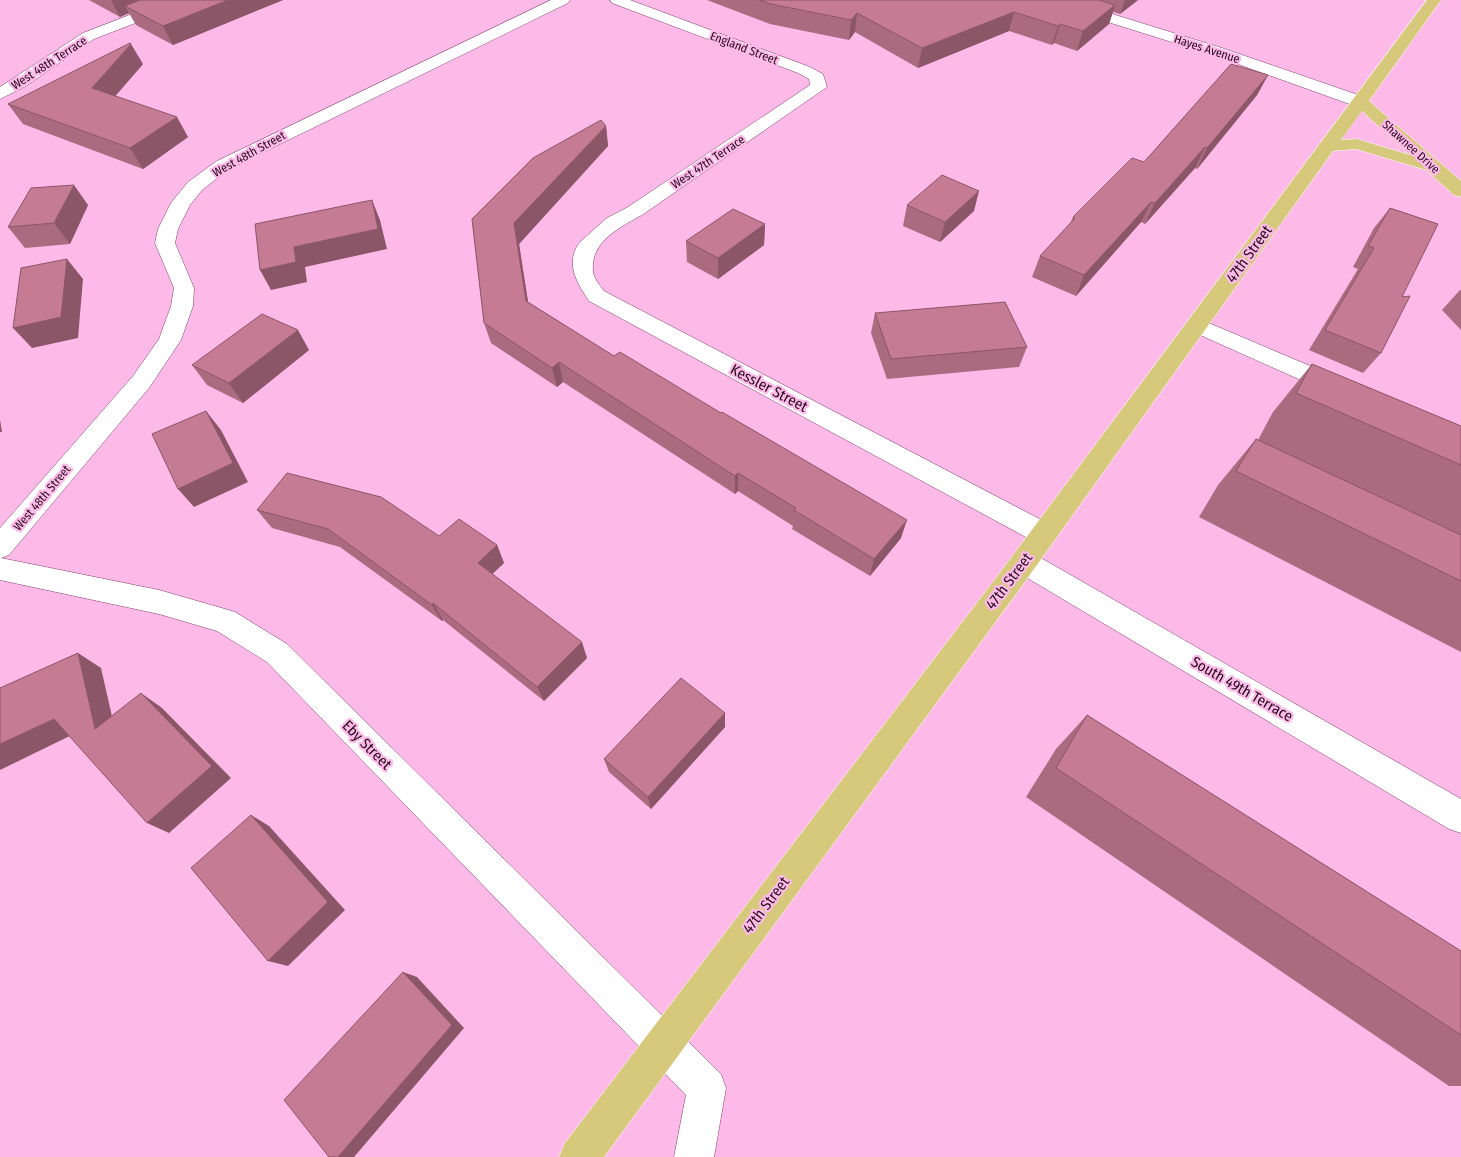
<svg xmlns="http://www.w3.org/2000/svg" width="1461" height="1157" viewBox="0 0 1461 1157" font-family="'Fira Sans Condensed',sans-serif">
<rect width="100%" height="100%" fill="#fdb9e7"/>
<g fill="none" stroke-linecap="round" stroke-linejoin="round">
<g stroke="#7f446d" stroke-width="1">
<g id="minor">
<polygon points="168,0 189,0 187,3 94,39 26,86 0,99 0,87 83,33"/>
<polygon points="551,0 570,0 568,3 229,169 202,190 190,205 178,229 175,243 194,288 193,306 181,340 149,388 9,555 1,558 159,590 225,609 235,612 287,644 721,1074 726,1088 714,1157 674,1157 686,1095 267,662 217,631 159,614 0,580 0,528 133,376 159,339 171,306 174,288 155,243 158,229 171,203 188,182 217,161"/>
<path d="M610 0H630L810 67 823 74 827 87 642 215C620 227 590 242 593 271 593 277 600 286 604 291L1053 526 1057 534 1053 542 1044 545 1035 542 589 301C577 283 565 264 579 243L607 218 628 207 810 85 809 79 798 73 612 3Z"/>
<polygon points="1045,0 1067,0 1222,48 1367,98 1369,102 1367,106 1355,106 1210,54 1047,3"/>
<polygon points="1197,318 1348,382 1352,388 1348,394 1340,396 1332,394 1189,330 1186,325 1189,320"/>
<polygon points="1024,551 1034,554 1461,799 1461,833 1449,829 1014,570 1010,562 1014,554"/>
</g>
</g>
<g stroke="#fff" stroke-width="1">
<path id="major" d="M1427 0H1441L1369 101 1461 181V197L1454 195 1426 170 1356 149 1333 151 1019 590 604 1157H559L565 1143 999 574ZM1362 111 1410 155 1357 139 1341 140Z"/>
</g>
<use href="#minor" fill="#fff" fill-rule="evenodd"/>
<use href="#major" fill="#d6c97c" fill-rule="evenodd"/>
</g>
<g fill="#aa6a7f">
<polygon points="89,0 283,0 173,45 136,25 129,13 120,17"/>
<polygon points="707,0 1138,0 1120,14 1113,12 1109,24 1077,51 1054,43 1052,45 1009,31 918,68 855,32 849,40 770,24"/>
<polygon points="143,64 115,96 188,137 143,169 23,124 8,104"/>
<polygon points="1268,75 1257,95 1197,169 1195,168 1145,224 1141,222 1076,296 1032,277 1040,256 1070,224 1073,217 1144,162"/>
<polygon points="606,126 608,146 519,244 528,302 901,538 870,576 792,529 793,526 738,491 735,494 563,382 557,387 491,343 484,323 472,219"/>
<polygon points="88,205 70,244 25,248 8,227"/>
<polygon points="907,205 974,211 940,242 903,226"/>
<polygon points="1390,208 1402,297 1381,353 1363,373 1309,350 1358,269 1353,267 1374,228"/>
<polygon points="765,224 764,245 718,279 687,262 686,241"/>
<polygon points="1460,290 1461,290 1461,330 1442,310"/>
<polygon points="875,313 1027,347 1019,367 887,379 871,333"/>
<polygon points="309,350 243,403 207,385 192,365"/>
<polygon points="1312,364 1461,426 1461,652 1199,517 1218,485 1256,439 1258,440 1273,412"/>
<polygon points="257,510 497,545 504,563 492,574 587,658 544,701 443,620 442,621 340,547 272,528"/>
<polygon points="725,713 725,727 651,809 609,772 604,759"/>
<polygon points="1087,715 1461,951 1461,1086 1449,1086 1026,797 1056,749"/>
</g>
<g fill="#8b5668">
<polygon points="111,0 163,0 125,6 129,13 120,17"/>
<polygon points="228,0 283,0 173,45 163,26"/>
<polygon points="1125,0 1138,0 1120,14"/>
<polygon points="1115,5 1109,24 1077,51 1083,31"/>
<polygon points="1014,12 1009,31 918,68 922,48"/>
<polygon points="857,13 855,32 849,40 851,20"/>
<polygon points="1060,24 1054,43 1052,45 1058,26"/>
<polygon points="131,44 143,64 105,108 92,88"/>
<polygon points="1268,75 1257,95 1197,169 1207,148"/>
<polygon points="177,117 188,137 143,169 130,148"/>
<polygon points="606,126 608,146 519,244 531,321 526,301 514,223"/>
<polygon points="1205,147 1195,168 1145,224 1155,203"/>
<polygon points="74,185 88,205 70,244 54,223"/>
<polygon points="979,191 974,211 940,242 945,222"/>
<polygon points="372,200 380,220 387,249 305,267 307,282 271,290 260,270 294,247"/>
<polygon points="1151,202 1141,222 1076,296 1084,275"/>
<polygon points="765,224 764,245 718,279 718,258"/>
<polygon points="67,259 83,279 78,338 32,348 13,328"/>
<polygon points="298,330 309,350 243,403 229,383"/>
<polygon points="559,362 563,382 557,387 552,368"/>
<polygon points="206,411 221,430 248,482 194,507 178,489"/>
<polygon points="0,420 2,432 0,432"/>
<polygon points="738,473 738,491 735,494 735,476"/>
<polygon points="907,520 901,538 870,576 874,559"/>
<polygon points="497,545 504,563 486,580 478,563"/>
<polygon points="433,603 443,620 442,621 432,605"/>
<polygon points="582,642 587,658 544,701 537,687"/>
<polygon points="78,653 101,668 118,743 95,729"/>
<polygon points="141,693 162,708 231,778 169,833 147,823"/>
<polygon points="725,713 725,727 651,809 648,797"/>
<polygon points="54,719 78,732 0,770 0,744"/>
<polygon points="251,815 269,826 345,910 288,966 268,961"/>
<polygon points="403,972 417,977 464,1028 354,1157 338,1157"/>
</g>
<g fill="#c67b94" stroke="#8b5668">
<polygon points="140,0 228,0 163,26 125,6"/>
<polygon points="759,0 1099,0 1115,5 1083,31 1060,24 1058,26 1014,12 922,48 857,13 851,20 771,4"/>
<polygon points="130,43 131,44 92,88 177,117 130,148 8,104"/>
<polygon points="1231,64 1268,75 1207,148 1205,147 1155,203 1151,202 1084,275 1040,256 1075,218 1073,217 1132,158 1144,162"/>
<polygon points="601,120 606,126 514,223 526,301 614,356 620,352 721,413 722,412 907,520 874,559 794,510 796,508 738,473 735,476 559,362 552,368 484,323 472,219 533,158"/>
<polygon points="942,175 979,191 945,222 907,205"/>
<polygon points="74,185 54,223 8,227 31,188"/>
<polygon points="372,200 378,229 294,247 296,262 260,270 255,224"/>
<polygon points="1390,208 1438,224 1402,297 1410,296 1381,353 1325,330 1374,248 1368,246"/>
<polygon points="733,209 765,224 718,258 686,241"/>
<polygon points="67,259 61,317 13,328 21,268"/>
<polygon points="1005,302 1027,347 891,359 875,313"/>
<polygon points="262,314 298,330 229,383 192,365"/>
<polygon points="1312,364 1461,426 1461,465 1296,393"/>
<polygon points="206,411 233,463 178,489 152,434"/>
<polygon points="1256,439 1461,535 1461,581 1236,471"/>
<polygon points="287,473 381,497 439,536 459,519 497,545 478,563 582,642 537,687 433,603 432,605 328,529 257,510"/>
<polygon points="78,653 95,729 141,693 212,766 147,823 54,719 0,744 0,688"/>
<polygon points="681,678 725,713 648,797 604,759"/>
<polygon points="1087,715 1461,951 1461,1035 1056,768"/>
<polygon points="251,815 328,902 268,961 191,868"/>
<polygon points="403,972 452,1025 338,1157 329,1157 284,1100"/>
</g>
<g text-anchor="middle" stroke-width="4.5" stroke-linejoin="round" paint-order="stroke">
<g font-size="12" fill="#240c1d" stroke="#fdb9e7">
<text transform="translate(744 48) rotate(21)" y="4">England Street</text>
<text transform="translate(1207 49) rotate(18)" y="4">Hayes Avenue</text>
<text transform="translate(49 63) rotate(-33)" y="4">West 48th Terrace</text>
<text transform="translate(1411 147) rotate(42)" y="4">Shawnee Drive</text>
<text transform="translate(249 154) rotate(-29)" y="4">West 48th Street</text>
<text transform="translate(708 162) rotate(-34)" y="4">West 47th Terrace</text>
<text transform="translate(42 498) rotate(-50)" y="4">West 48th Street</text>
</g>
<g font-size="15" fill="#240c1d" stroke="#fdb9e7">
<text transform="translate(1249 254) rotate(-54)" y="5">47th Street</text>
<text transform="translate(769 388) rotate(28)" y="5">Kessler Street</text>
<text transform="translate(1009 581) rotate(-53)" y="5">47th Street</text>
<text transform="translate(1242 689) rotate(30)" y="5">South 49th Terrace</text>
<text transform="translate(367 745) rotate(45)" y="5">Eby Street</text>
<text transform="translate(766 905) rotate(-53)" y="5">47th Street</text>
</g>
</g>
</svg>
